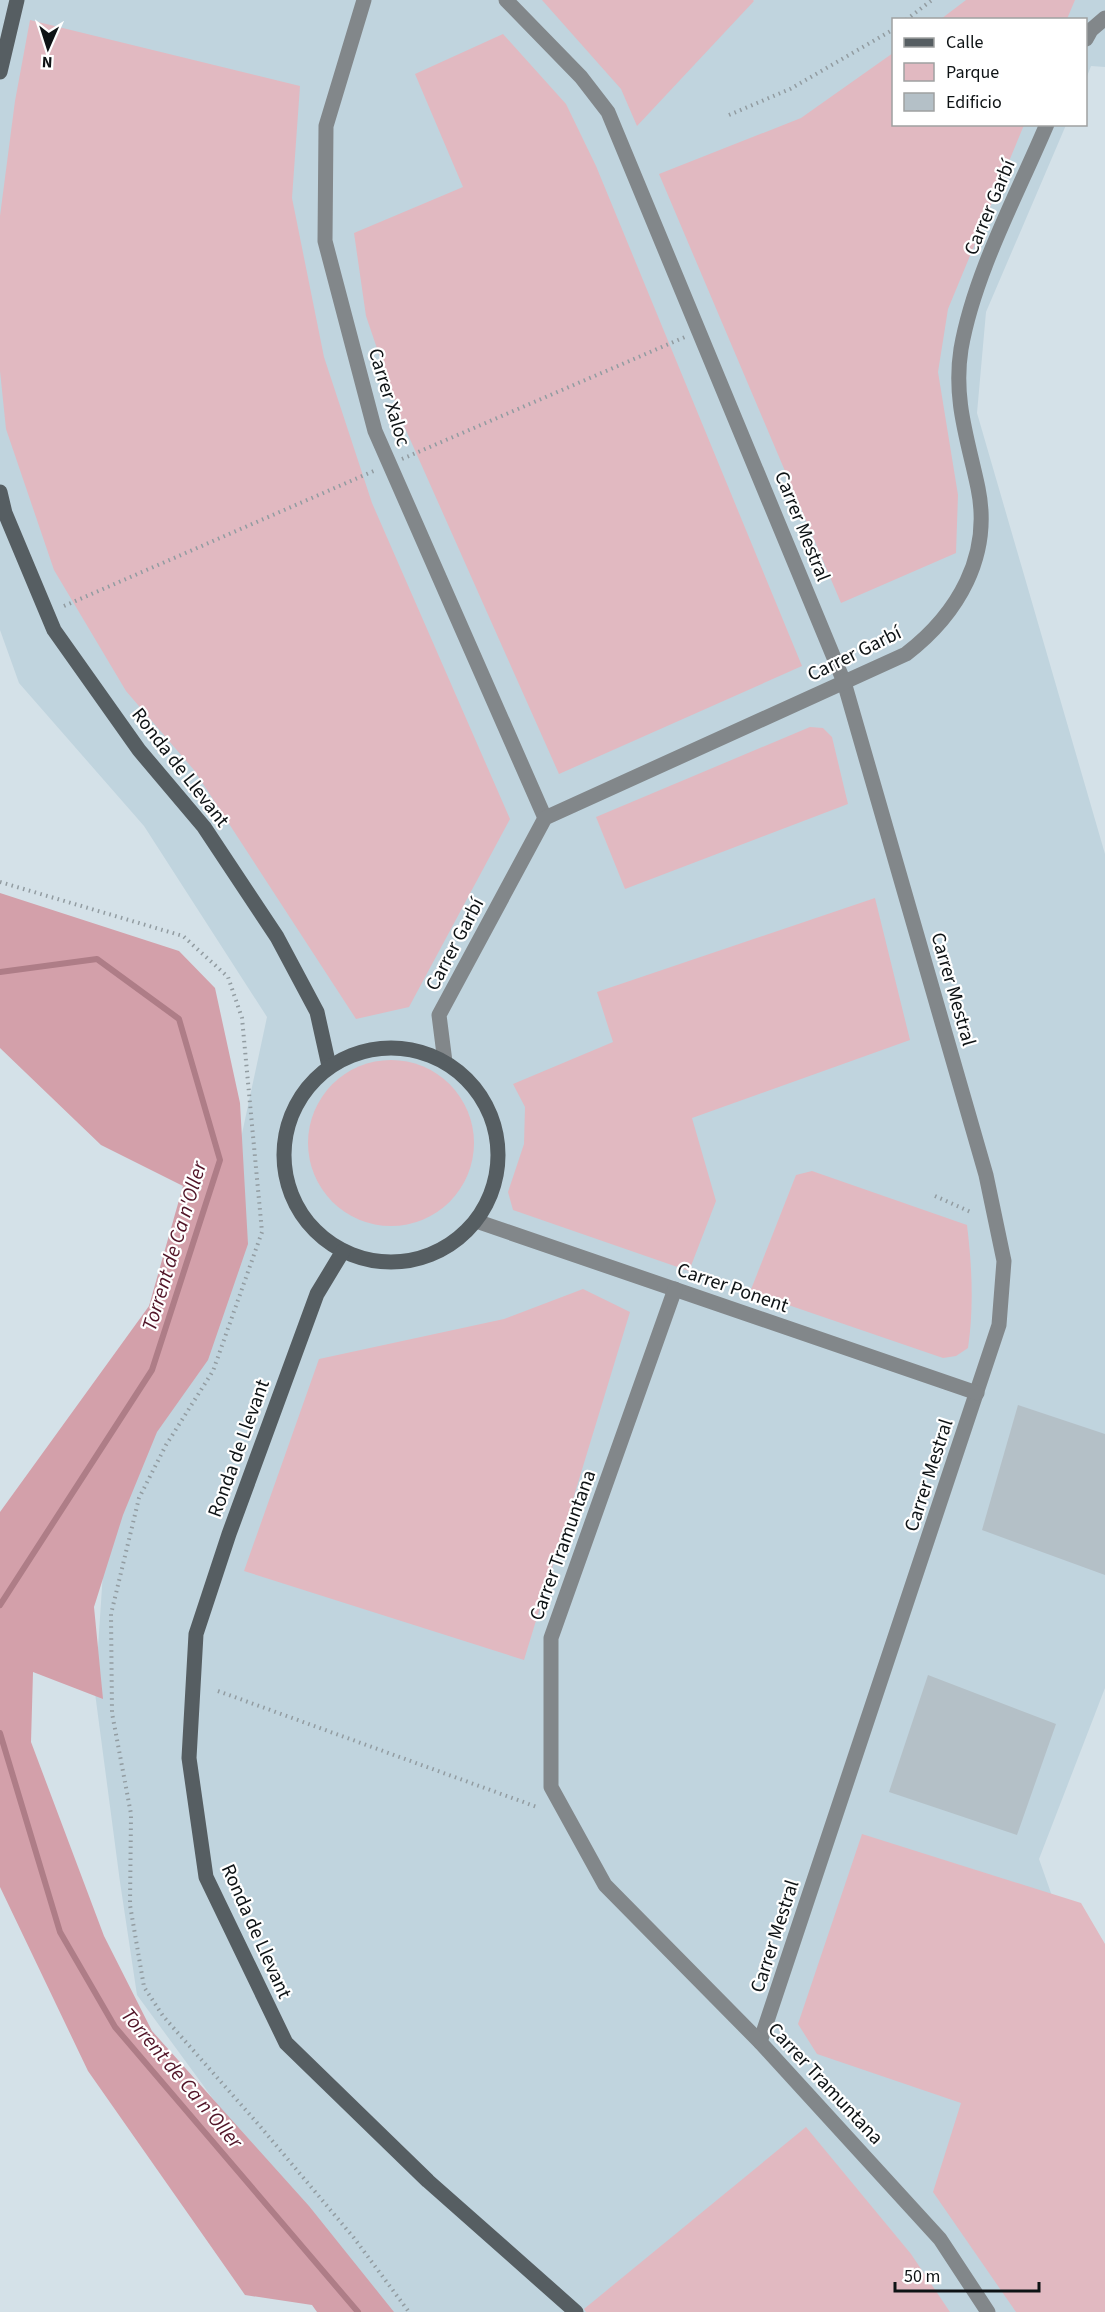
<svg xmlns="http://www.w3.org/2000/svg" width="1105" height="2312" viewBox="0 0 1105 2312" font-family="'Source Sans 3',sans-serif">
<rect width="100%" height="100%" fill="#d4e1e8"/>
<polygon fill="#c0d4de" points="0,0 1105,0 1105,67 1091,66 1086,79 1086,20 894,20 894,124 1066,125 986,312 977,413 1105,854 1105,1688 1039,1859 1058,1913 1105,2312 379,2312 290,2204 137,1995 120,1882 95,1693 104,1557 234,1171 267,1017 144,826 19,683 0,630"/>
<g fill="#e1b9c1">
<polygon points="542,0 753,0 754,1 637,126 621,89"/>
<polygon points="966,0 1075,0 1067,19 941,19"/>
<polygon points="30,20 300,86 292,198 324,357 372,503 510,819 409,1007 356,1019 194,770 126,691 54,570 6,429 0,371 0,216 15,101"/>
<polygon points="503,34 566,104 596,166 802,666 559,774 401,419 366,316 354,233 463,187 415,74"/>
<polygon points="893,53 894,124 1024,125 948,309 938,372 958,495 956,553 841,603 659,174 801,118"/>
<polygon points="810,727 823,728 832,737 848,804 625,889 596,817"/>
<polygon points="875,898 910,1040 692,1118 716,1201 689,1271 513,1210 508,1192 524,1144 525,1107 513,1084 613,1042 597,992"/>
<circle cx="391" cy="1143" r="83"/>
<path d="M812 1171 967 1225C972 1266 974 1307 968 1348L956 1356 943 1358 750 1292 796 1175Z"/>
<polygon points="583,1289 630,1312 524,1660 244,1571 319,1359 504,1319"/>
<polygon points="862,1834 1081,1903 1105,1944 1105,2312 1016,2312 933,2192 961,2103 817,2054 798,2024"/>
<polygon points="806,2127 911,2254 950,2312 586,2312 584,2309"/>
</g>
<polygon fill="#d3a0aa" points="0,893 179,951 215,988 240,1103 248,1244 208,1360 157,1432 123,1515 94,1607 103,1699 33,1672 31,1742 104,1936 152,2031 309,2206 394,2312 317,2312 312,2305 245,2295 88,2071 0,1887 0,1512 149,1306 183,1186 101,1145 0,1048"/>
<g fill="none" stroke-linecap="round" stroke-linejoin="round">
<g stroke="#ae7d87" stroke-width="6">
<polyline points="0,972 97,959 179,1019 220,1160 152,1370 0,1605"/>
<polyline points="0,1733 60,1932 115,2027 358,2312"/>
</g>
</g>
<g fill="#b4c0c7">
<polygon points="1018,1405 1105,1434 1105,1575 982,1530"/>
<polygon points="928,1675 1056,1724 1017,1835 889,1792"/>
</g>
<g fill="none" stroke-linecap="round" stroke-linejoin="round">
<g stroke="#929ca1" stroke-width="4" stroke-dasharray="1.5 4.5" stroke-linecap="butt">
<polyline points="906,20 932,0"/>
<polyline points="729,115 790,89 894,29"/>
<polyline points="402,459 685,337"/>
<polyline points="64,606 376,470"/>
<polyline points="0,882 183,936 228,977 242,1018 262,1232 213,1371 166,1445 139,1498 111,1614 112,1713 131,1814 130,1905 144,1987 163,2016 259,2125 354,2238 409,2312"/>
<polyline points="935,1196 973,1213"/>
<polyline points="218,1691 537,1807"/>
</g>
<g stroke="#82878a" stroke-width="15">
<polyline points="364,0 326,126 325,241 375,431 545,818"/>
<polyline points="506,0 581,77 608,112 844,682 986,1175 1004,1261 999,1325 760,2042"/>
<polyline points="1086,39 1091,30 1105,18"/>
<path d="M445 1062 439 1015 545 818 906 654C958 614 992 556 978 488 968 440 953 400 961 349 974 274 1017 195 1047 124"/>
<polyline points="476,1221 977,1393"/>
<polyline points="675,1289 551,1638 551,1787 605,1885 760,2042 940,2239 988,2312"/>
</g>
<g stroke="#565e62" stroke-width="15">
<polyline points="0,72 17,0"/>
<polyline points="0,492 5,513 54,630 139,750 204,827 277,937 317,1012 329,1066"/>
<circle cx="391" cy="1155" r="107"/>
<polyline points="343,1251 317,1294 229,1534 196,1634 189,1758 206,1877 286,2043 428,2181 576,2312"/>
</g>
</g>
<g text-anchor="middle" stroke-width="4.5" stroke-linejoin="round" paint-order="stroke">
<g font-size="20" fill="#0e1315" stroke="#fff">
<text transform="translate(989 207) rotate(-67)" y="7">Carrer Garbí</text>
<text transform="translate(390 397) rotate(73)" y="7">Carrer Xaloc</text>
<text transform="translate(803 526) rotate(68)" y="7">Carrer Mestral</text>
<text transform="translate(854 653) rotate(-26)" y="7">Carrer Garbí</text>
<text transform="translate(181 767) rotate(52)" y="7">Ronda de Llevant</text>
<text transform="translate(454 944) rotate(-62)" y="7">Carrer Garbí</text>
<text transform="translate(954 989) rotate(74)" y="7">Carrer Mestral</text>
<text transform="translate(733 1287) rotate(19)" y="7">Carrer Ponent</text>
<text transform="translate(238 1448) rotate(-70)" y="7">Ronda de Llevant</text>
<text transform="translate(928 1475) rotate(-72)" y="7">Carrer Mestral</text>
<text transform="translate(562 1545) rotate(-70)" y="7">Carrer Tramuntana</text>
<text transform="translate(257 1931) rotate(66)" y="7">Ronda de Llevant</text>
<text transform="translate(774 1936) rotate(-72)" y="7">Carrer Mestral</text>
<text transform="translate(826 2083) rotate(47)" y="7">Carrer Tramuntana</text>
</g>
<g font-size="21" font-style="italic" fill="#511427" stroke="#fff">
<text transform="translate(174 1246) rotate(-73)" y="7">Torrent de Ca n'Oller</text>
<text transform="translate(182 2078) rotate(50)" y="7">Torrent de Ca n'Oller</text>
</g>
</g>
<rect x="892" y="18" width="195" height="108" fill="#ffffff" stroke="#9fa1a1" stroke-width="1.5"/>
<rect x="904" y="38" width="30" height="9" fill="#565e62" stroke="#9fa1a1" stroke-width="1.5"/>
<text x="946" y="48" font-size="18" fill="#0e1315">Calle</text>
<rect x="904" y="63" width="30" height="18" fill="#e1b9c1" stroke="#9fa1a1" stroke-width="1.5"/>
<text x="946" y="78" font-size="18" fill="#0e1315">Parque</text>
<rect x="904" y="93" width="30" height="18" fill="#b4c0c7" stroke="#9fa1a1" stroke-width="1.5"/>
<text x="946" y="108" font-size="18" fill="#0e1315">Edificio</text>
<g transform="translate(48 48) rotate(183)" stroke="#ffffff" stroke-width="4.5" paint-order="stroke">
<path d="M0-4.5L10 22L0 15L-10 22Z" fill="#0e1315"/>
<text y="-9" font-size="16" font-weight="bold" text-anchor="middle" fill="#0e1315">N</text>
</g>
<path d="M895 2282v9h144v-9" fill="none" stroke="#0e1315" stroke-width="3"/>
<text x="904" y="2282" font-size="18" fill="#0e1315" stroke="#ffffff" stroke-width="4.5" paint-order="stroke">50 m</text>
</svg>
